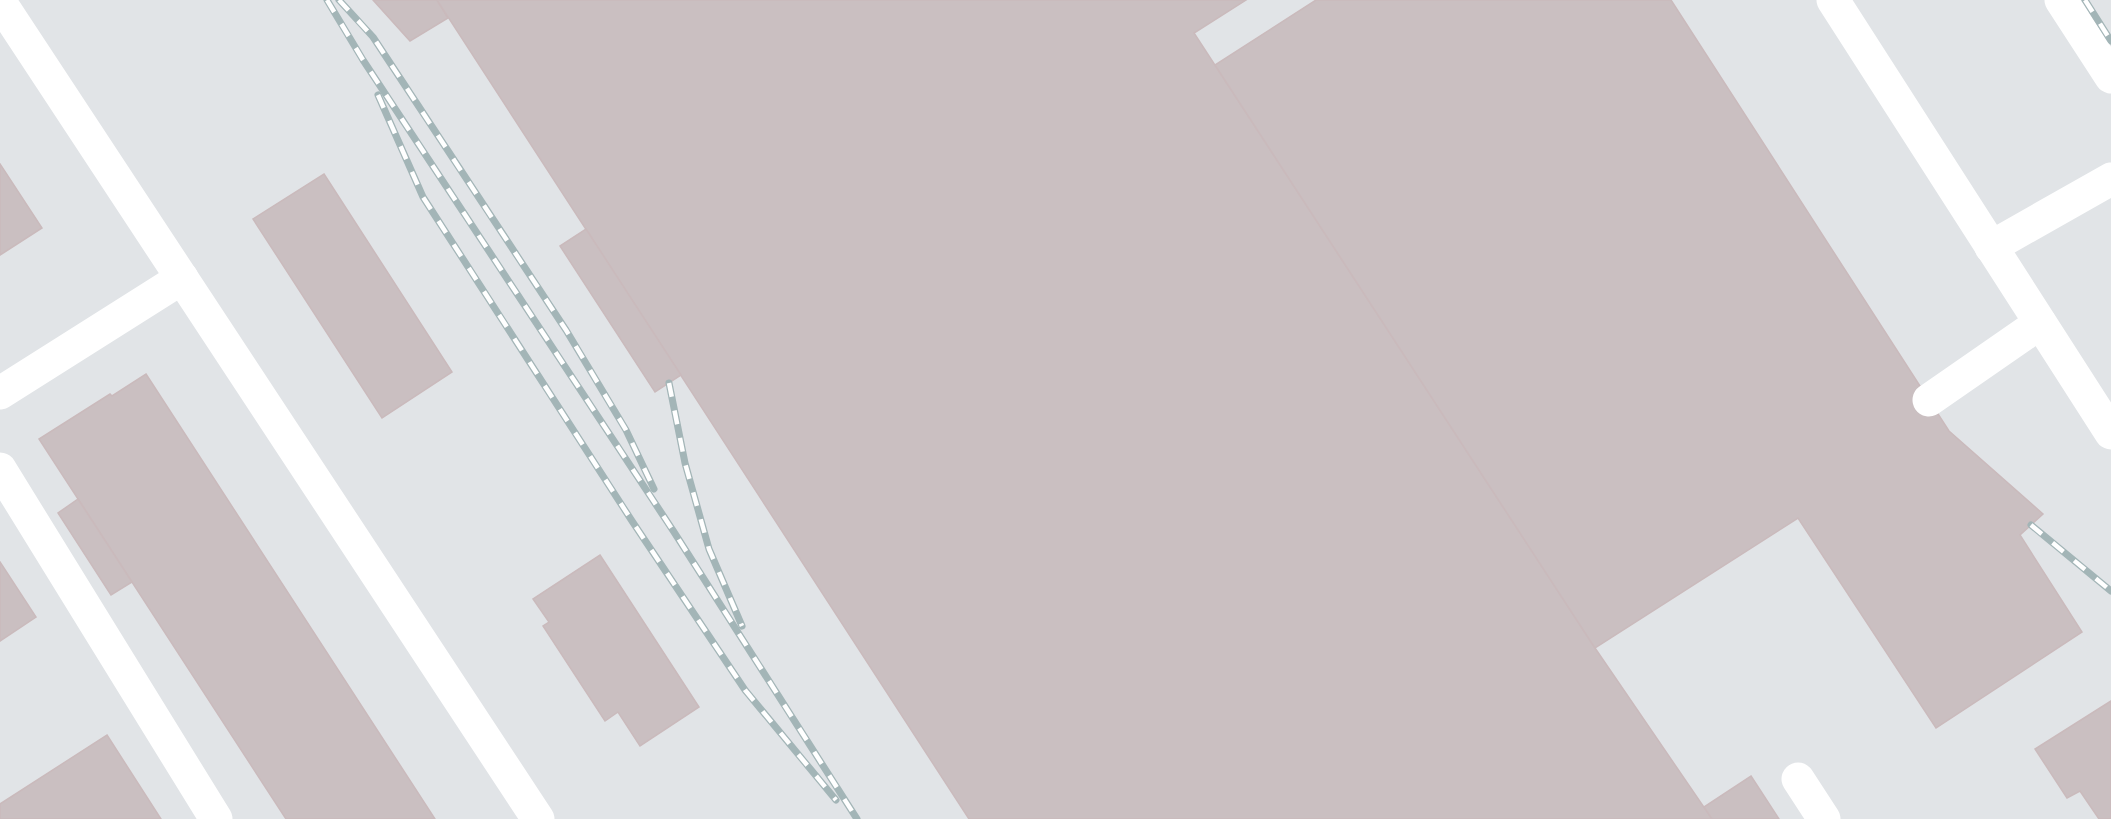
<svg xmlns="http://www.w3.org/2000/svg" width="2111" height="819" viewBox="0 0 2111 819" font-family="'Work Sans',sans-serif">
<rect width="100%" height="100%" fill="#eee1e3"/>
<rect fill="#e1e4e7" x="0" y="0" width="2111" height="819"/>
<g fill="#cabfc1" stroke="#cababc" stroke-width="1.5">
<polygon points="373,0 437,0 448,18 410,41"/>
<polygon points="437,0 1246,0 1194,33 1595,648 1712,819 969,819"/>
<polygon points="1316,0 1671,0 1949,431 2043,514 2020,535 2082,632 1936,728 1798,518 1595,648 1215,65"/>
<polygon points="0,164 42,228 0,255"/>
<polygon points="324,174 452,372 382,418 253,219"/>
<polygon points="586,229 681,375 655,392 560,246"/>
<polygon points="146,374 435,819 286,819 39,439 110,394 112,396"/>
<polygon points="78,499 132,582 111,595 58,513"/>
<polygon points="600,555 699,707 640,746 618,712 605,721 543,626 549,622 533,599"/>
<polygon points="0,562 36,617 0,641"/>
<polygon points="2111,701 2111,819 2099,819 2080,791 2067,798 2035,749"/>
<polygon points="107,735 161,819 0,819 0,804"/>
<polygon points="1751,776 1779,819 1712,819 1704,807"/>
</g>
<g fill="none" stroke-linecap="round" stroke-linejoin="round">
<g stroke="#fff" stroke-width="33">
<polyline points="1833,0 2111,433"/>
<polyline points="2061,0 2111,77"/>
<polyline points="0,2 538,819"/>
<polyline points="1991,247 2111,179"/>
<polyline points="0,393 182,278"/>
<polyline points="1929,400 2040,323"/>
<polyline points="0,469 216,819"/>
<polyline points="1798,779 1824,819"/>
</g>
<g stroke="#a3b5b7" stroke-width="7">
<g id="rail">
<polyline points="327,0 363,60 674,532 857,819"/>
<polyline points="339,0 373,37 566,330 626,430 654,489"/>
<polyline points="2085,0 2111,41"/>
<polyline points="378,95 423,197 632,521 745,690 836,800"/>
<polyline points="669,383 685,463 709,549 742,626"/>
<polyline points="2031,525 2111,591"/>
</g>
</g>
<use href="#rail" stroke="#fff" stroke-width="4.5" stroke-dasharray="14" stroke-linecap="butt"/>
</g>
</svg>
